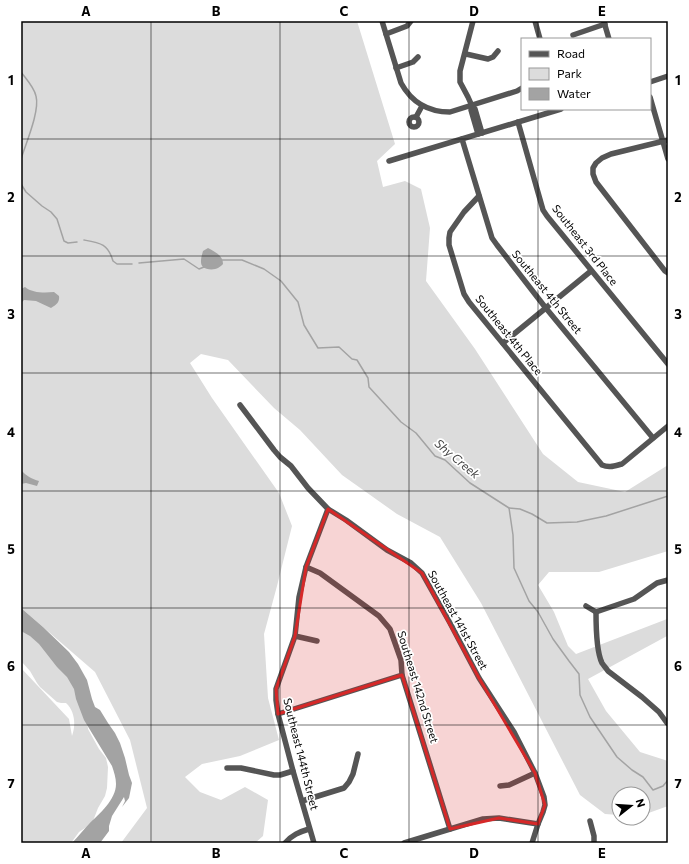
<svg xmlns="http://www.w3.org/2000/svg" width="689" height="864" viewBox="0 0 689 864" font-family="Commissioner,sans-serif">
<rect width="100%" height="100%" fill="#fff"/>
<g fill="#dcdcdc">
<polygon points="21,21 357,21 395,144 377,161 383,187 405,181 421,189 430,228 426,281 475,349 543,454 578,482 625,492 668,465 668,551 599,572 549,572 538,585 554,612 568,646 576,654 667,619 667,636 588,679 606,711 640,752 668,761 668,806 643,815 643,794 619,794 619,815 605,814 580,795 481,603 440,537 397,514 342,475 300,430 274,408 228,360 201,354 190,363 212,398 279,493 292,526 277,586 264,634 268,698 279,740 240,756 202,764 185,777 200,792 221,800 245,787 268,800 263,836 255,843 121,843 147,808 130,740 95,672 21,608"/>
<path d="M21 623 67 667 87 720 88 729 99 749 106 758 108 767 107 788 105 796 98 808 93 821 91 824 79 832 71 843H21V668L69 719 72 736C76 725 75 711 66 703H61L57 702 40 687 37 683 30 671 21 661Z"/>
</g>
<g fill="#a3a3a3">
<path d="M208 248C215 252 223 255 223 264 222 265 220 267 218 268 215 270 206 270 203 267 199 263 202 255 203 251Z"/>
<path d="M25 287C32 293 44 293 54 292L59 296C60 302 56 305 51 308L36 301 24 300 21 303V289Z"/>
<path d="M21 470C26 476 32 479 39 481L37 486 26 483 21 484Z"/>
<path d="M21 608 43 627 69 652 78 664 87 680 92 699 95 707 100 710 108 723 115 733 120 743 125 758 129 775 132 783 129 798 122 807 125 801 124 797 112 816 109 826V831L100 843H72C78 837 83 830 89 824 99 814 116 800 116 784 116 778 114 772 112 766L84 720 76 699 74 689 67 677 57 667 39 644 30 636 21 631Z"/>
</g>
<g fill="none" stroke-linecap="round" stroke-linejoin="round">
<g stroke="#a3a3a3" stroke-width="1.5">
<path d="M21 72C26 79 34 87 36 96 40 111 26 143 21 159"/>
<polyline points="21,184 26,192 42,206 51,212 57,219 64,241 68,243 77,242"/>
<path d="M84 240C101 243 108 244 113 261L117 264H132"/>
<polyline points="222,260 242,260 264,269 281,281 298,302 304,325 318,348 339,347 352,359 357,360 368,378 369,387 401,422 416,433 435,456 445,460 470,483 509,508 513,535 514,568 529,601 538,612 553,639 569,661 579,674 580,695 590,717 617,757 632,770 643,777 653,790 663,786 668,780"/>
<polyline points="139,263 184,259 199,269 204,267"/>
<polyline points="509,508 520,509 532,514 547,523 577,522 606,516 668,496"/>
</g>
<g stroke="#555" stroke-width="5.5">
<path d="M382 21 401 83C412 103 428 112 450 112L517 91 522 88"/>
<polyline points="535,21 540,39"/>
<polyline points="604,22 609,39"/>
<polyline points="386,34 407,26 411,21"/>
<polyline points="573,35 605,24"/>
<polyline points="466,54 488,59 493,57 498,51"/>
<polyline points="396,68 413,62 418,57"/>
<polyline points="650,82 668,76"/>
<polyline points="650,97 668,159"/>
<polyline points="472,106 468,97 460,82 460,71 473,21"/>
<circle cx="414" cy="122" r="5"/>
<polyline points="416,117 422,106"/>
<polyline points="518,122 543,210 547,216 668,364"/>
<polyline points="478,134 471,110 472,106 475,109 482,133"/>
<polyline points="462,139 492,238 497,245 545,307 653,438"/>
<polyline points="668,140 611,154 602,158 596,163 593,168 593,174 596,182 665,271 668,273"/>
<polyline points="389,161 561,109"/>
<path d="M479 196 464 212 450 232 449 238V245L464 294 469 302 602 465C609 468 614 466 622 464L668 426"/>
<polyline points="503,343 591,271"/>
<polyline points="240,405 274,450 280,457 291,466 308,488 328,509 346,520 387,550 411,563 422,573 450,623 479,678 514,732 535,773 544,797 545,805 543,812 538,824 532,843"/>
<polyline points="306,567 320,573 379,616 390,629 401,660 402,675 450,829"/>
<polyline points="586,606 596,612 634,599 657,583 668,580"/>
<path d="M596 612C596 625 596 651 602 663 604 666 606 668 608 671L642 697 659 712 667 723"/>
<polyline points="295,636 317,641"/>
<polyline points="278,714 402,675"/>
<polyline points="227,768 241,768 274,775 280,775 293,771"/>
<polyline points="500,786 509,785 535,773"/>
<polyline points="302,801 344,788 349,782 353,774 358,754"/>
<polyline points="590,821 594,836 594,843"/>
<path d="M285 843C292 835 299 832 309 829"/>
<polyline points="314,843 293,771 278,714 276,700 276,689 295,636 299,597 306,567 328,509"/>
<polyline points="404,843 483,819 499,818 538,824"/>
</g>
</g>
<path fill="#d62828" fill-opacity="0.2" stroke="#d62828" stroke-width="3" stroke-linejoin="round" d="M328 509 422 573 479 678 535 773 545 805 538 824 499 818 450 829 402 675 278 714 276 689 295 636 306 567Z"/>
<path fill="none" stroke="#000" stroke-width="1" stroke-opacity="0.55" d="M151 21V843M280 21V843M409 21V843M538 21V39M538 109V843M21 139H668M21 256H668M21 373H668M21 491H668M21 608H668M21 725H668"/>
<g text-anchor="middle" stroke-width="3.5" stroke-linejoin="round" paint-order="stroke">
<g font-size="11" fill="#000" stroke="#fff">
<text transform="translate(585 245) rotate(52)" y="4">Southeast 3rd Place</text>
<text transform="translate(547 292) rotate(51)" y="4">Southeast 4th Street</text>
<text transform="translate(509 335) rotate(51)" y="4">Southeast 4th Place</text>
<text transform="translate(458 620) rotate(61)" y="4">Southeast 141st Street</text>
<text transform="translate(418 687) rotate(73)" y="4">Southeast 142nd Street</text>
<text transform="translate(301 754) rotate(76)" y="4">Southeast 144th Street</text>
</g>
<g font-size="12" font-style="italic" fill="#444" stroke="#fff">
<text transform="translate(457 459) rotate(40)" y="4">Shy Creek</text>
</g>
</g>
<rect width="689" height="864" fill="none" stroke="#ffffff" stroke-width="44"/>
<rect x="521" y="38" width="130" height="72" fill="#ffffff" stroke="#999999"/>
<rect x="529" y="51" width="20" height="6" fill="#555555" stroke="#999999"/>
<text x="557" y="58" font-size="12" fill="#000000">Road</text>
<rect x="529" y="68" width="20" height="12" fill="#dcdcdc" stroke="#999999"/>
<text x="557" y="78" font-size="12" fill="#000000">Park</text>
<rect x="529" y="88" width="20" height="12" fill="#a3a3a3" stroke="#999999"/>
<text x="557" y="98" font-size="12" fill="#000000">Water</text>
<g transform="translate(631 806) rotate(73)"><circle r="19" fill="#ffffff" stroke="#999999"/>
<path d="M0-3L7 15L0 10L-7 15Z" fill="#000000"/>
<text y="-6" font-size="11" font-weight="bold" text-anchor="middle" fill="#000000">N</text>
</g>
<rect x="22" y="22" width="645" height="820" fill="none" stroke="#000" stroke-width="1.5"/>
<g font-size="13" text-anchor="middle" font-weight="bold" fill="#000">
<text x="86" y="16">A</text>
<text x="216" y="16">B</text>
<text x="344" y="16">C</text>
<text x="474" y="16">D</text>
<text x="602" y="16">E</text>
<text x="11" y="85">1</text>
<text x="678" y="85">1</text>
<text x="11" y="202">2</text>
<text x="678" y="202">2</text>
<text x="11" y="319">3</text>
<text x="678" y="319">3</text>
<text x="11" y="437">4</text>
<text x="678" y="437">4</text>
<text x="11" y="554">5</text>
<text x="678" y="554">5</text>
<text x="11" y="671">6</text>
<text x="678" y="671">6</text>
<text x="11" y="788">7</text>
<text x="678" y="788">7</text>
<text x="86" y="858">A</text>
<text x="216" y="858">B</text>
<text x="344" y="858">C</text>
<text x="474" y="858">D</text>
<text x="602" y="858">E</text>
</g>
</svg>
